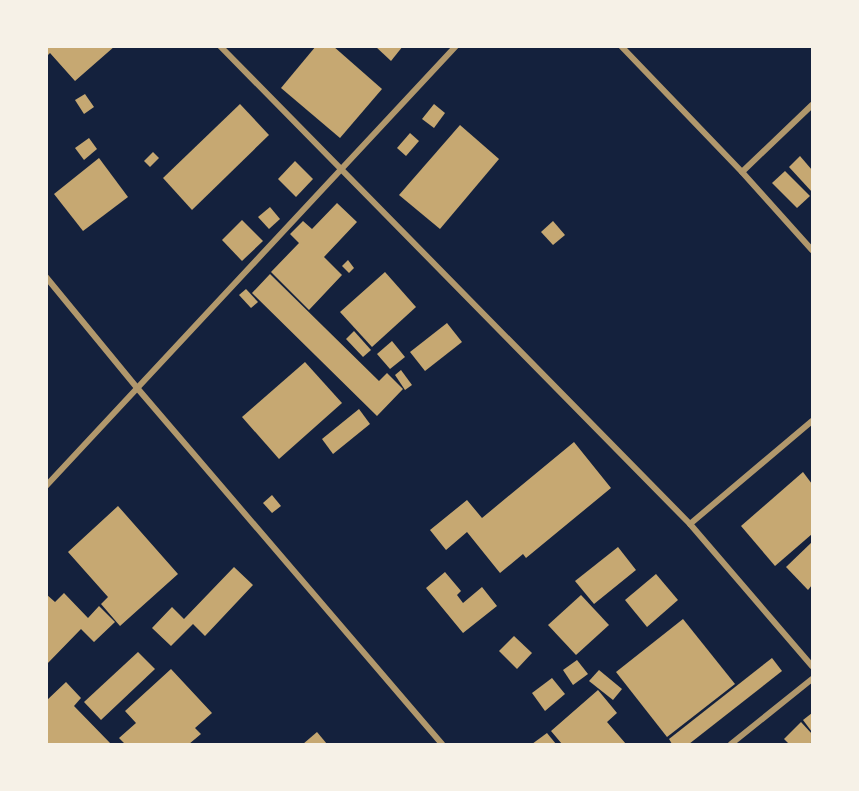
<svg xmlns="http://www.w3.org/2000/svg" width="859" height="791" viewBox="0 0 859 791" font-family="'Roboto Serif',serif">
<rect width="100%" height="100%" fill="#14213d"/>
<g fill="#c6a872">
<polygon points="46,46 115,46 75,81 50,53 46,57"/>
<polygon points="316,46 333,46 382,89 340,138 281,88"/>
<polygon points="375,46 403,46 391,61"/>
<polygon points="85,94 94,107 84,114 75,100"/>
<polygon points="240,104 269,135 192,210 163,178"/>
<polygon points="434,104 445,113 434,128 422,119"/>
<polygon points="460,125 499,159 440,229 399,195"/>
<polygon points="410,133 419,141 406,156 397,148"/>
<polygon points="89,138 97,149 84,160 75,148"/>
<polygon points="153,152 159,158 150,167 144,161"/>
<polygon points="800,156 812,170 812,192 789,167"/>
<polygon points="99,158 128,197 83,231 54,194"/>
<polygon points="295,161 313,179 296,197 278,179"/>
<polygon points="785,171 810,196 797,208 772,183"/>
<polygon points="337,203 357,222 324,257 342,275 309,310 271,272 299,243 290,234 303,221 312,229"/>
<polygon points="270,207 280,219 269,229 258,217"/>
<polygon points="242,220 263,241 242,261 222,240"/>
<polygon points="553,221 565,235 553,245 541,232"/>
<polygon points="348,260 354,268 349,273 342,266"/>
<polygon points="385,272 416,307 372,347 340,312"/>
<polygon points="270,274 379,381 387,373 403,389 377,416 252,293"/>
<polygon points="246,289 258,302 251,308 239,295"/>
<polygon points="447,323 462,342 425,371 410,352"/>
<polygon points="354,331 371,350 363,357 346,339"/>
<polygon points="392,341 405,357 390,369 377,354"/>
<polygon points="305,362 342,403 279,459 242,417"/>
<polygon points="401,370 412,385 405,390 395,375"/>
<polygon points="359,409 370,424 333,454 322,439"/>
<polygon points="574,442 611,488 526,558 523,554 500,573 467,532 446,550 430,530 467,500 482,518"/>
<polygon points="803,472 812,484 812,534 775,566 741,526"/>
<polygon points="272,495 281,506 272,513 263,503"/>
<polygon points="118,506 178,574 120,626 101,604 108,597 68,552"/>
<polygon points="812,542 812,585 808,590 786,567"/>
<polygon points="618,547 636,570 594,604 575,581"/>
<polygon points="234,567 253,585 205,636 193,624 171,646 152,628 172,607 184,619"/>
<polygon points="445,572 461,591 457,595 463,603 482,587 497,606 463,633 426,588"/>
<polygon points="656,574 678,600 647,627 625,600"/>
<polygon points="64,593 88,618 99,606 115,622 94,642 81,629 46,665 46,594 55,602"/>
<polygon points="581,595 609,625 576,655 548,625"/>
<polygon points="683,619 735,684 667,737 616,672"/>
<polygon points="514,636 532,653 517,669 499,651"/>
<polygon points="138,652 155,669 101,720 84,702"/>
<polygon points="772,658 782,671 689,744 672,744 669,739"/>
<polygon points="577,660 588,674 573,685 563,670"/>
<polygon points="171,669 212,713 195,728 201,734 189,744 125,744 119,738 136,723 125,711"/>
<polygon points="599,670 622,689 613,700 589,681"/>
<polygon points="552,678 565,694 545,711 532,693"/>
<polygon points="66,682 81,698 74,706 111,744 46,744 46,701"/>
<polygon points="598,690 617,713 607,722 626,744 562,744 551,731"/>
<polygon points="812,713 812,732 803,720"/>
<polygon points="801,722 812,734 812,742 809,744 789,744 784,739"/>
<polygon points="317,732 327,744 303,744"/>
<polygon points="547,733 556,744 532,744"/>
</g>
<g fill="none" stroke-linecap="round" stroke-linejoin="round">
<g stroke="#b1986c" stroke-width="6">
<polyline points="220,46 690,524 812,666"/>
<polyline points="621,46 742,172 812,250"/>
<polyline points="742,172 812,105"/>
<polyline points="46,277 138,389 442,744"/>
<polyline points="46,486 456,46"/>
<polyline points="690,524 812,421"/>
<polyline points="731,744 812,679"/>
</g>
</g>
<rect width="859" height="791" fill="none" stroke="#f6f1e7" stroke-width="96"/>
</svg>
